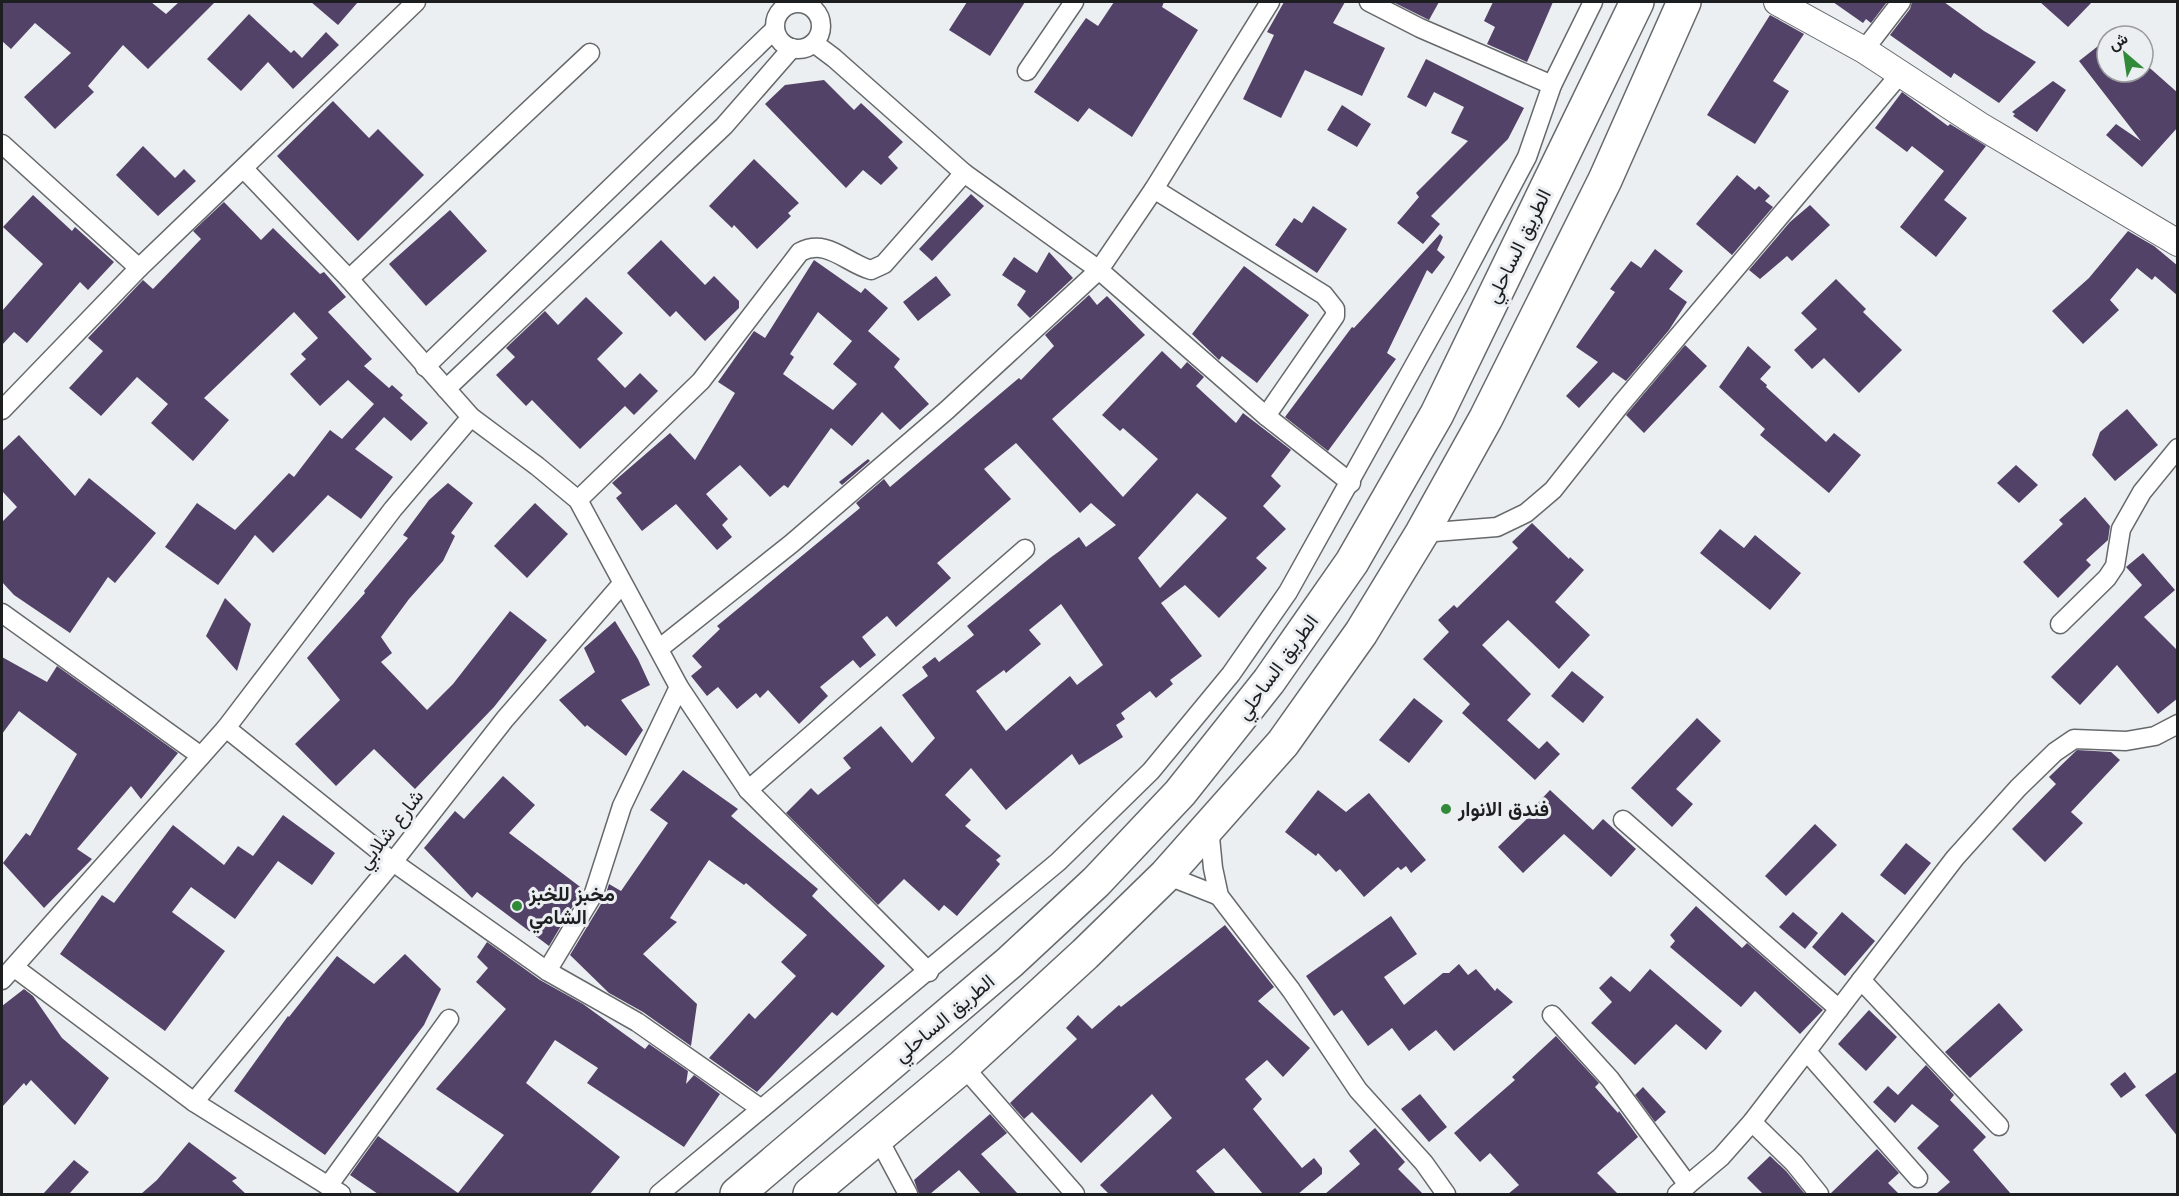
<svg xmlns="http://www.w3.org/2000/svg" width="2179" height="1196" viewBox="0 0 2179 1196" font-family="Helvetica,Vazirmatn,sans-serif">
<rect width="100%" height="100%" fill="#eceff1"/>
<g fill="#534267" fill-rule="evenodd">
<polygon points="2,2 151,2 166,14 179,2 215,2 148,69 123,45 88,86 94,92 55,129 24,97 71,53 35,23 11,49 2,41"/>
<polygon points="311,2 358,2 338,25"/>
<polygon points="967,2 1025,2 990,56 949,30"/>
<polygon points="1114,2 1164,2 1162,7 1198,30 1132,137 1089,108 1078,122 1034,92 1086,18 1098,26"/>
<polygon points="1284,2 1345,2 1333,23 1385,48 1362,96 1305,70 1281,118 1243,99 1274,35 1267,32"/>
<polygon points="1393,2 1439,2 1429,20"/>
<polygon points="1493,2 1553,2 1527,62 1487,44 1495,27 1484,21"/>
<polygon points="1833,2 1887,2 1871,23 1866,19 1863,23"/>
<polygon points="1912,2 1944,2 1984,31 2036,62 1999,103 1954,73 1951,78 1890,35 1910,9"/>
<polygon points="2040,2 2092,2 2068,27"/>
<polygon points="249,14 291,53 294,50 302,58 326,32 339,45 293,89 268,62 241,91 207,59"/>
<polygon points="1770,15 1804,34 1773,81 1789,91 1755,144 1707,115"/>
<polygon points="2107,39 2107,72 2143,72 2143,62 2178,93 2178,127 2142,167 2106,135 2116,124 2141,141 2079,61"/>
<polygon points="1426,59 1524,108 1508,139 1431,216 1440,224 1423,244 1397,223 1419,197 1416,193 1468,141 1451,133 1464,107 1434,92 1426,107 1407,97"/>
<polygon points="824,80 854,110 861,103 903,142 888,157 898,168 881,185 863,170 846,188 765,104 785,85"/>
<polygon points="2053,81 2066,90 2037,132 2013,116 2015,114 2012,112"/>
<polygon points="1902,92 1948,126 1950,124 1986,146 1944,200 1967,218 1936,257 1900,227 1944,171 1912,146 1907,152 1875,128"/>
<polygon points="333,101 369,138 378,129 424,175 358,241 277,156"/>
<polygon points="1342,105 1371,124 1357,147 1327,130"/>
<polygon points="143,146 175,178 184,169 196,181 158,216 116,175"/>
<polygon points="754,159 799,203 788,213 791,216 757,249 734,225 732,228 709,206"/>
<polygon points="1737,175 1755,190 1759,186 1770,196 1765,201 1773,207 1732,255 1696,224"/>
<polygon points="971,194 984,206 932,261 919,249"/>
<polygon points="33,195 72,231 75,227 114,262 88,290 80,282 27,343 14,332 2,345 2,311 43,264 3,227"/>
<polygon points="224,202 261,240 273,228 320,274 324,272 346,297 328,312 372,359 364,366 389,388 392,385 403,395 400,398 428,423 411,441 384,417 355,449 393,477 361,519 328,495 273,553 255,535 218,585 165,547 197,503 235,530 289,473 294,477 330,430 342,439 374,404 348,380 320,406 290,374 306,359 301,354 318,338 294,312 204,398 229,420 193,461 151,423 168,404 137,377 101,416 69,388 103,351 88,338 143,280 153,289 201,239 193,231"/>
<polygon points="1810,205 1830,225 1792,261 1787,256 1760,279 1749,270 1790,222"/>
<polygon points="1313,206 1347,229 1317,273 1275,245 1294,218 1302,223"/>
<polygon points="450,210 487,251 426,306 389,264"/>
<polygon points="2128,231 2154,246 2178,266 2178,296 2155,276 2152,280 2137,268 2110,300 2119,310 2083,344 2052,311 2089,278"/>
<polygon points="1440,234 1443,237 1437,250 1445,257 1432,274 1427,270 1387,353 1396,359 1328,451 1285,417 1352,327 1354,328"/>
<polygon points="661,240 705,285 714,276 739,301 739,308 705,341 676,311 670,317 627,273"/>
<polygon points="1655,249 1683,271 1669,289 1687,302 1669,330 1626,381 1613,372 1579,408 1566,396 1598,362 1576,347 1615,292 1610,289 1631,261 1641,268"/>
<polygon points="1049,252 1073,278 1030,318 1017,305 1026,291 1002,275 1014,257 1037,273"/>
<path d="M814 260 861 293 865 288 888 308 868 331 900 359 894 367 929 404 900 430 882 412 852 446 831 428 788 488 784 485 770 497 740 465 706 494 728 519 722 525 732 537 717 550 676 504 642 531 616 498 622 493 612 483 670 433 695 460 735 393 718 382 754 331 765 338ZM818 312 852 341 833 364 857 384 833 410 783 374 794 357 790 354Z"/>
<polygon points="1244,266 1309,315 1257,383 1222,356 1219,360 1192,334"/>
<polygon points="936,276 951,295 918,321 903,302"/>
<polygon points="1836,279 1866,309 1863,312 1902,350 1859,393 1824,358 1812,369 1794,350 1817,329 1801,313"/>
<path d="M1089 295 1097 305 1107 296 1145 335 1052 419 1123 497 1158 459 1123 428 1120 431 1102 415 1162 351 1181 369 1187 362 1204 377 1196 386 1236 423 1243 413 1291 450 1271 476 1281 486 1263 506 1286 529 1256 558 1267 568 1219 618 1185 585 1161 603 1202 656 1170 680 1173 684 1156 698 1150 691 1121 713 1125 719 1116 725 1123 737 1079 765 1072 754 1006 810 971 768 945 795 971 820 965 826 1001 856 996 860 1000 864 957 916 944 905 939 911 904 879 878 905 786 813 811 788 818 795 851 768 843 758 881 726 912 763 935 738 902 695 928 676 922 667 935 657 939 662 974 635 967 626 1050 558 1079 537 1086 547 1116 525 1091 503 1080 513 1016 443 984 469 1011 499 937 563 951 578 896 627 887 616 862 637 876 655 860 668 853 660 820 687 828 696 799 724 768 690 760 698 756 693 737 709 718 687 707 696 691 676 702 667 692 656 720 629 717 626 860 508 856 503 884 479 890 487 1019 378 1021 380 1054 346 1045 335ZM1197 493 1227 518 1160 588 1138 558ZM1061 604 1103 665 1077 685 1070 676 1006 731 976 691 1004 670 1006 673 1041 644 1029 630Z"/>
<polygon points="586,297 623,333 597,359 625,388 640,373 658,391 634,415 625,406 580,449 532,400 526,406 496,375 515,357 506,348 545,311 558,325"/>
<polygon points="1685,345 1707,366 1644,433 1626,415"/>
<polygon points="1748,346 1771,367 1760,379 1767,385 1766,387 1826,442 1834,433 1861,455 1829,493 1760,435 1765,429 1719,387"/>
<polygon points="2127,409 2158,445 2115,481 2092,455 2100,432"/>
<polygon points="19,435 75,496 89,478 156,533 115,583 108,577 70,633 14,595 2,582 2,522 17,507 2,491 2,451"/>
<polygon points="868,459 870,461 842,485 839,482"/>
<polygon points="2016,465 2038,485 2019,503 1997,483"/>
<polygon points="448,483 473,503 451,533 455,536 443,561 409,599 381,637 392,653 381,662 427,710 453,684 510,611 547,640 494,707 415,789 374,749 336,786 295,744 340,700 307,658 365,593 364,591 408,538 403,535 429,500"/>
<polygon points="2085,497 2110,526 2108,540 2086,560 2091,565 2058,598 2023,562 2063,524 2059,520"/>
<polygon points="535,503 568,534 527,578 494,546"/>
<polygon points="1532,523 1569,559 1570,557 1584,570 1555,602 1590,635 1559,669 1508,620 1482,645 1531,694 1507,720 1539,749 1547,741 1560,754 1535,780 1462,713 1470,704 1423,659 1449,632 1438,620 1454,605 1457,608 1518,548 1512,542"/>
<polygon points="1720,529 1744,548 1755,535 1801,573 1770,610 1700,553"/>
<polygon points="2143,553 2175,590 2144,617 2178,651 2178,698 2158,714 2117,665 2080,705 2051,677 2142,585 2126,567"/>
<polygon points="225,598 251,624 237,671 206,636"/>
<polygon points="615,621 638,659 650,685 621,700 643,730 626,756 587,725 585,727 559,700 595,672 584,648"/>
<polygon points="2,657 47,682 57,666 178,753 141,799 131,786 77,849 92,859 44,908 3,863 26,833 30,836 77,754 19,711 2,734"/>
<polygon points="1572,671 1604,697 1583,723 1551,696"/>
<polygon points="1414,698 1443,721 1409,763 1379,740"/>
<polygon points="1697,718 1721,741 1676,789 1693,804 1672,827 1631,788"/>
<polygon points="2077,750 2111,752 2120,760 2071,812 2083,823 2045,862 2012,829 2056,784 2049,777"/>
<polygon points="683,770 738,809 731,816 818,889 812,896 885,966 837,1016 832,1012 757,1092 709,1058 749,1013 755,1019 796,976 781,962 807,935 746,883 744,885 709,860 670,918 677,922 643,954 697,1004 691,1046 643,1012 609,993 570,955 604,899 609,884 621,891 668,823 650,810"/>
<polygon points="503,776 535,805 509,833 583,889 549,946 477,892 472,898 424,848 455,811 464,819"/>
<polygon points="1318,790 1346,812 1369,793 1426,860 1411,873 1406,866 1401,870 1398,867 1364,897 1340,869 1336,872 1318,853 1316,856 1285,832"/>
<polygon points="1550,790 1593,830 1603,819 1636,849 1611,877 1564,834 1523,873 1498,847 1538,808 1535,806"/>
<polygon points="283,815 335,853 312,885 278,861 235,919 191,887 172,912 225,951 165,1031 60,954 102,895 114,903 173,825 224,865 238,846 253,856"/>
<polygon points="1815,824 1837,845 1786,896 1765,876"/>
<polygon points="1906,843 1931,863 1905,895 1880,875"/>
<polygon points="1696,906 1742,948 1747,943 1823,1010 1800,1034 1755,991 1741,1007 1670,947 1675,941 1670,935"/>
<polygon points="1793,912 1818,933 1805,949 1779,927"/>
<polygon points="1842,912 1875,941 1845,976 1812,947"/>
<polygon points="1391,916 1417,954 1384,977 1404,1005 1443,973 1449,973 1459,964 1468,975 1476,969 1495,991 1497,988 1513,1002 1454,1051 1436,1030 1409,1051 1392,1028 1368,1046 1342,1010 1334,1016 1306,976"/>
<polygon points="1225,925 1274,987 1258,1001 1310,1048 1283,1077 1267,1060 1245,1079 1262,1099 1253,1109 1302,1168 1314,1158 1322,1168 1322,1174 1298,1194 1263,1194 1224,1148 1196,1171 1216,1194 1109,1194 1100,1185 1172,1118 1152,1094 1081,1163 1032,1112 1024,1119 1010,1103 1077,1039 1066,1028 1078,1015 1092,1029 1119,1005 1121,1007"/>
<polygon points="487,942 540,980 583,1004 645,1049 649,1044 688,1071 686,1084 694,1075 720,1094 684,1147 587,1083 598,1068 555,1040 526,1083 620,1157 590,1194 378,1194 350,1175 378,1136 458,1193 504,1135 436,1089 506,1009 476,982 488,968 477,957"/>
<polygon points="405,954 441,989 424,1025 325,1155 234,1091 288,1016 289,1017 337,956 374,984"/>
<polygon points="1650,969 1722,1031 1706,1050 1676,1024 1635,1065 1591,1023 1612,1002 1599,988 1611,976 1630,992"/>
<polygon points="24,989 33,996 62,1038 109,1078 75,1125 31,1080 26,1086 24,1083 2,1107 2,1006"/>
<polygon points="1999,1003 2023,1030 1970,1078 1945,1052"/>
<polygon points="1869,1010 1897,1037 1866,1071 1838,1044"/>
<polygon points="1556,1036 1599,1083 1595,1087 1618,1113 1619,1111 1638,1137 1597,1173 1618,1194 1508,1194 1519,1185 1490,1153 1480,1162 1454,1133 1515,1080 1512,1077"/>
<polygon points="1926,1065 1954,1095 1950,1100 1986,1137 1973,1150 2011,1194 1936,1194 1950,1182 1917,1148 1939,1126 1912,1104 1895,1123 1873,1102 1888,1086 1898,1095"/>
<polygon points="2178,1071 2178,1137 2145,1095"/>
<polygon points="2125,1072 2136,1087 2121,1098 2110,1084"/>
<polygon points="1643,1087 1666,1112 1655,1122 1635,1095"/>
<polygon points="1420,1094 1447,1127 1429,1142 1401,1109"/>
<polygon points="990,1114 1007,1133 981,1154 1018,1194 981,1194 959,1170 930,1194 919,1194 914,1180"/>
<polygon points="1375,1128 1405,1162 1398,1169 1423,1194 1325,1194 1360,1164 1349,1151"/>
<polygon points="189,1142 237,1178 232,1181 246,1194 141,1194 157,1180"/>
<polygon points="1877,1149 1899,1173 1888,1183 1899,1194 1830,1194"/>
<polygon points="1770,1156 1786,1171 1805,1194 1763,1194 1747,1178"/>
<polygon points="74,1160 89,1172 69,1194 43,1194"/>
</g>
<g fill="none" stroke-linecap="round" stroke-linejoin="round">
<g stroke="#66696b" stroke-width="21">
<g id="street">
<polyline points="1369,2 1420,28 1552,85"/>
<circle cx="798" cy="26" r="23"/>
<polyline points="814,43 834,58 964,173 1099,270 1266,416 1351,483"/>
<polyline points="1864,50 1901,2"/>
<polyline points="1027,71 1074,2"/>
<polyline points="2,144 139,268"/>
<polyline points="244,169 349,279 471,417 537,466 578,500 679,687 748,790 929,972"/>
<polyline points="1154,189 1324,295 1335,309 1335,316 1266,416"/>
<polyline points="349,279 590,53"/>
<polyline points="425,367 775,29"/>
<polyline points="446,389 724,126 792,48"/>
<polyline points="2,410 139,268 416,2"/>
<path d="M578 500 701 381 800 252C827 238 846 263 871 270L884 264 964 173"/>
<polyline points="1422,533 1497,527 1526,513 1553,490 1621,404 1901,73"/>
<polyline points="2,613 201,756"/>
<polyline points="2060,624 2107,578 2115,566 2121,529 2142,492 2178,448"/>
<polyline points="660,648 791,544 947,410 1099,270 1154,189 1270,2"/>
<polyline points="226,728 393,862 547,971 637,1022 760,1108"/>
<polyline points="748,790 1025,549"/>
<polyline points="1623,820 1839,1009"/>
<polyline points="1209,827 1213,868 1219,896 1291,990 1358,1090 1424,1163 1446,1194"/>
<polyline points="1166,875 1219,896"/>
<polyline points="15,968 194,1102 341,1194"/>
<polyline points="547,971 594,893 622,806 679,687"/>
<polyline points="2,980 226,728 393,509 471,417"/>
<polyline points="1861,980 1999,1126"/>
<polyline points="1552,1015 1610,1079 1688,1185"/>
<polyline points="1808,1053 1918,1178"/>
<polyline points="963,1066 1075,1194"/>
<polyline points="194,1102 393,862 505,719 622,584"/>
<polyline points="1752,1122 1794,1163 1819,1194"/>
<polyline points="878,1138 908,1194"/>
<polyline points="328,1186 449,1019"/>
<polyline points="659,1194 1058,862 1151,771 1231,674 1288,592 1459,285 1527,157 1552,85 1593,2"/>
<polyline points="1677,1194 1721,1157 1752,1122 1955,858 2018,788 2055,752 2074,739 2126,741 2155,736 2178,724"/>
</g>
</g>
<g stroke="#66696b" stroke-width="28">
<polyline id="secondary" points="1777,2 1864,50 1979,125 2178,243"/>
</g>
<g stroke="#66696b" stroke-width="36">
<g id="highway">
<polyline points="737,1194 1010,962 1096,882 1180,793 1269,681 1352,562 1437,414 1637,2"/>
<polyline points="810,1194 963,1066 1085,954 1166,875 1283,743 1361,633 1422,533 1486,418 1605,180 1684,2"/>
</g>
</g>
<use href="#street" stroke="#fff" stroke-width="18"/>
<use href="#secondary" stroke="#fff" stroke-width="26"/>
<use href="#highway" stroke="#fff" stroke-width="33"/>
</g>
<g fill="#318a3a" stroke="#eceff1" stroke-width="2">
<circle cx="1446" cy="809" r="6"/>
<circle cx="517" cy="906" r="6"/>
</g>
<g text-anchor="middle" stroke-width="6" stroke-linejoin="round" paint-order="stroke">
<g font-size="20" fill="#1d1e1f" stroke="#eceff1">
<text transform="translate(1518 246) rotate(-64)" y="7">الطريق الساحلي</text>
<text transform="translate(1277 667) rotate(-54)" y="7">الطريق الساحلي</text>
<text transform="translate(390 829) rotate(-52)" y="7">شارع شلابي</text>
<text transform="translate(944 1018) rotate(-40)" y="7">الطريق الساحلي</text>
</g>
<g font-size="20" font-weight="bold" fill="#1d1e1f" stroke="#eceff1" text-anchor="start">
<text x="1458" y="816">فندق الانوار</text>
<text x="529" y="901">مخبز للخبز<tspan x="529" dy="23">الشامي</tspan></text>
</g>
</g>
<rect width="2179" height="1196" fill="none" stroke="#1d1e1f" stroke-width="6"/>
<g transform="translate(2125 54) rotate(331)"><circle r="28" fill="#eceff1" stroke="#999b9d" stroke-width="1.5"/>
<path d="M0-4.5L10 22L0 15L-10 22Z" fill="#318a3a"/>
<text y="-9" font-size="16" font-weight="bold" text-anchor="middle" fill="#1d1e1f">ش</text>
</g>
</svg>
